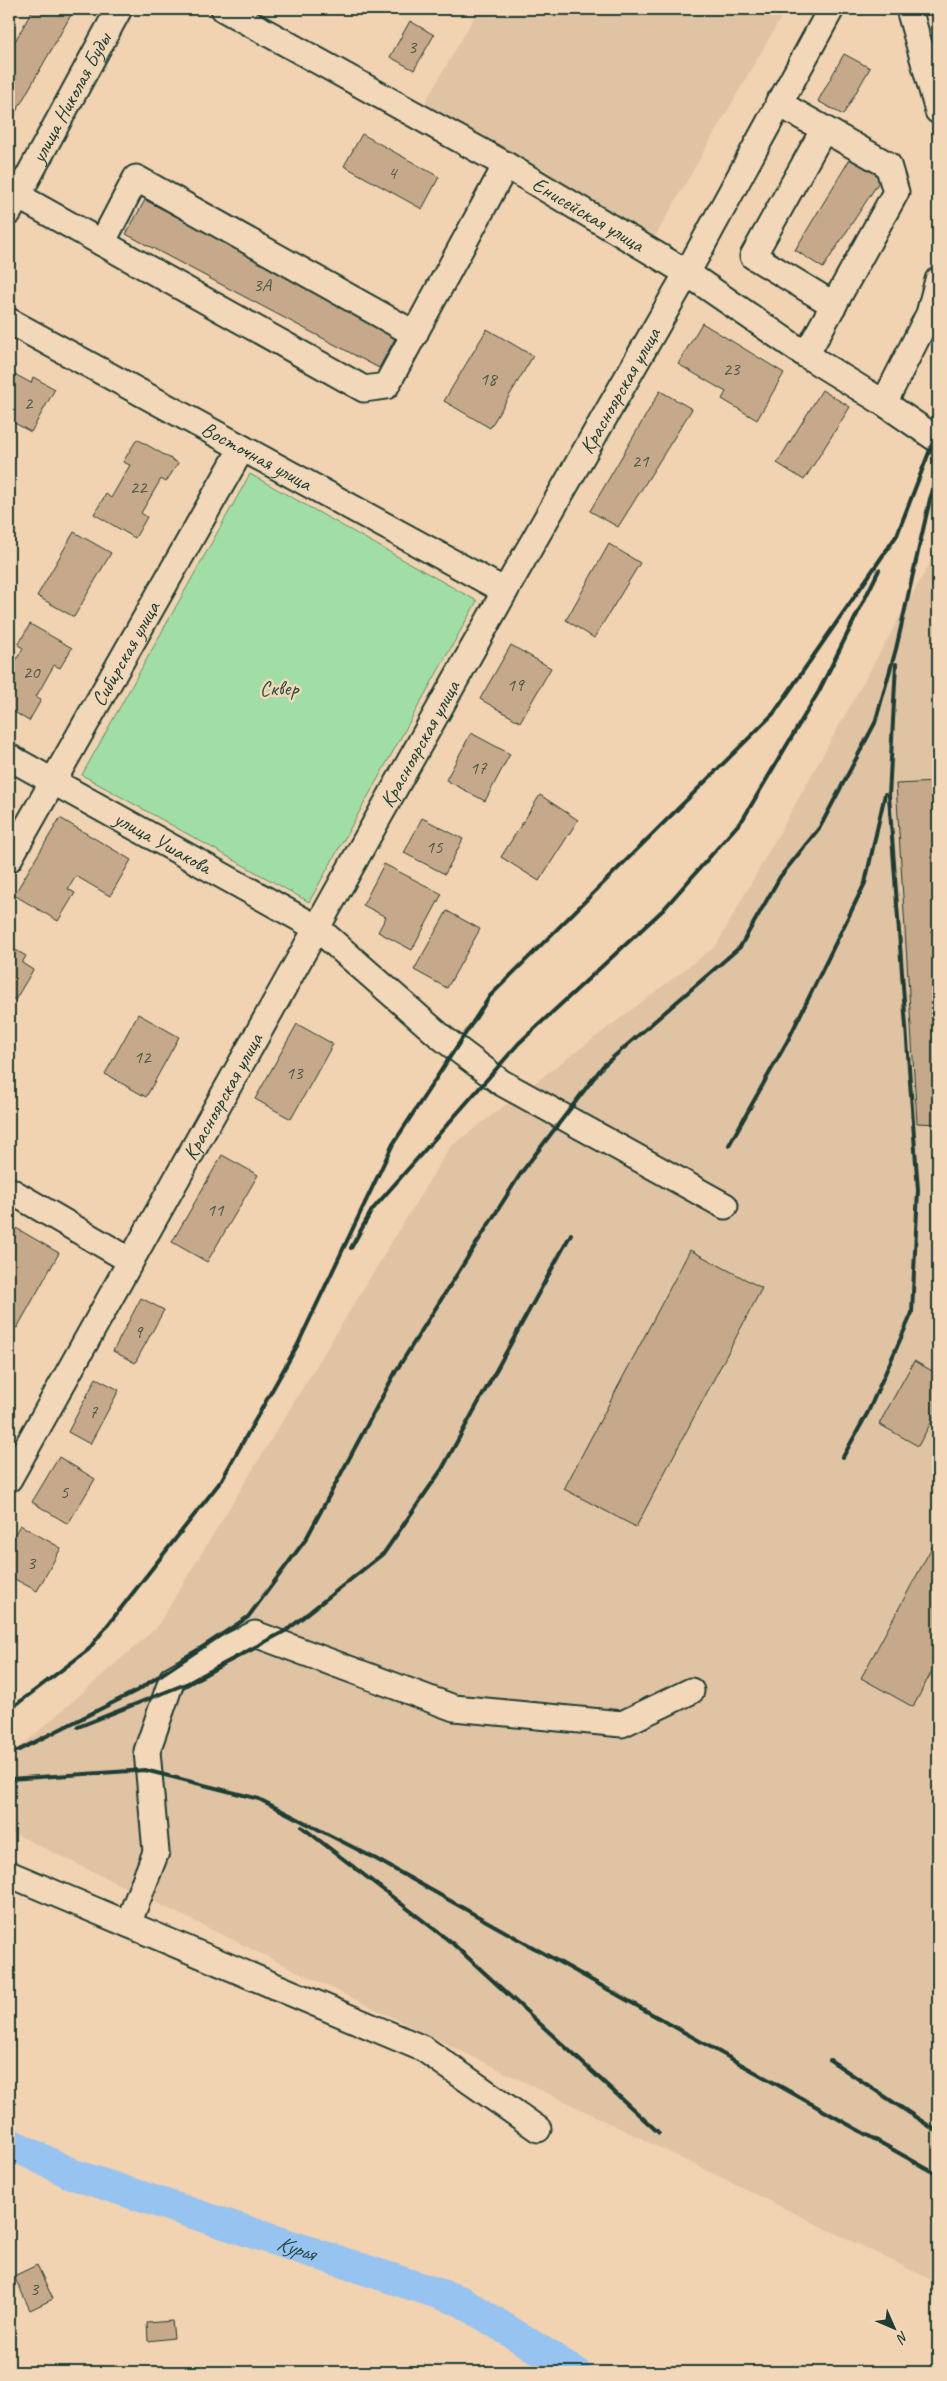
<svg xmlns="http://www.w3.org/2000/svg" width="947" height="2381" viewBox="0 0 947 2381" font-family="Caveat,sans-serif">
<rect width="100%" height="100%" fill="#f1d2b1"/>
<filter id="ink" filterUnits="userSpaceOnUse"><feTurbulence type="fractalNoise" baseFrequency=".02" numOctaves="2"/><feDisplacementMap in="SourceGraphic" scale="10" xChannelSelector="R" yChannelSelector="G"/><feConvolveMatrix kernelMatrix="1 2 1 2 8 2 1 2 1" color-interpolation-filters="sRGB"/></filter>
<g filter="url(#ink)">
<g fill="#e0c3a3">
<polygon points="479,9 786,9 654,238 423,106"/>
<polygon points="935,554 938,561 938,2283 9,1831 9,1757 156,1628 450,1147 716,946"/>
</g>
<polygon fill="#a1dea5" stroke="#608e6c" points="250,474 477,601 309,902 82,775"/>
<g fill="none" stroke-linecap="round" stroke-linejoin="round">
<path stroke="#96c3f0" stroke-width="31" id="s1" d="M9 2143 72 2174 461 2301 575 2372"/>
</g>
<g fill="#c6a98a" stroke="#1f3d34">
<polygon points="33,9 59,9 71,15 9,124 9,52"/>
<polygon points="410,21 434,35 414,70 390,57"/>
<polygon points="844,54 870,68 843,115 818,101"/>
<polygon points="362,134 439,177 422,209 344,166"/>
<polygon points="850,159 882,177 823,268 795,250"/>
<polygon points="145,200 398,333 379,368 126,234"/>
<polygon points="702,323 784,373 757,420 722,399 726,392 678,364"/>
<polygon points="487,329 533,356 490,428 444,401"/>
<polygon points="9,371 31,383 33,377 55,389 31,432 9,420 11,415 9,414"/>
<polygon points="822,390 850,407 804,480 777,463"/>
<polygon points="660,391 692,409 618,527 590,511"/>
<polygon points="137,439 178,463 166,482 161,479 141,513 147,517 135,538 94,514 106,494 111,498 130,465 123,462"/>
<polygon points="74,532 111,553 74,617 37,596"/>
<polygon points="609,544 640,563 594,638 566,620"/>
<polygon points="30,624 72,648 60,668 54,665 36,697 41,700 29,721 9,709 9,673 23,648 18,645"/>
<polygon points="511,645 551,668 520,722 480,699"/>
<polygon points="471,733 510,754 485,801 446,780"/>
<polygon points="938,782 938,1124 917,1123 896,784"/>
<polygon points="540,795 578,820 539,881 501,857"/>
<polygon points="60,818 131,860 110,896 76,876 68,889 75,893 58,921 14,895"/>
<polygon points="422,818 463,839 445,874 404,853"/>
<polygon points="384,864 442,894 412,950 378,932 386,917 363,905"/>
<polygon points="447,911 480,929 447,988 414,970"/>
<polygon points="9,946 26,956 22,963 33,970 15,1000 9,996"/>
<polygon points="138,1014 179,1037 146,1097 105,1074"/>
<polygon points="297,1024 333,1044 291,1119 255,1099"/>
<polygon points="222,1155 258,1175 207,1262 172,1242"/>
<polygon points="9,1224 59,1253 17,1328 9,1324"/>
<polygon points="690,1250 762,1288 636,1527 564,1489"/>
<polygon points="141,1298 164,1310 135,1363 113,1351"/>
<polygon points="914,1361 938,1374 938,1410 918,1446 879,1424"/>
<polygon points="96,1378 119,1390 90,1444 68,1432"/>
<polygon points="59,1457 95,1479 68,1524 32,1502"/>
<polygon points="20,1525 61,1548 37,1591 9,1576 9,1544"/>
<polygon points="938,1536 938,1660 913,1707 861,1678"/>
<polygon points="37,2265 53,2299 30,2310 14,2276"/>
<polygon points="172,2321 174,2338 148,2341 147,2323"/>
</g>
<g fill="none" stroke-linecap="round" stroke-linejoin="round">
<g stroke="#1f3d34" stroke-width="29">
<g id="minor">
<path id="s2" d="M224 9 506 165 687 273 806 355 884 403 938 440"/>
<polyline points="909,9 938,111"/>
<polyline points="778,103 888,165 896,192 806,355"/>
<polyline points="824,129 753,256 834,305"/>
<polyline points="18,196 364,389 386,386 506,165"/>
<path id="s3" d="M9 212 119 9"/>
<polyline points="102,243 136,178 415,334"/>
<path id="s4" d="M9 321 505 591"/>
<polyline points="884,403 929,314 938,280"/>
<path id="s5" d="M9 757 317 928 440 1036 502 1083 725 1206"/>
<path id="s6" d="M9 859 242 448"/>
<polyline points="9,1190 131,1261"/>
<path id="s7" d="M9 1479 505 591 687 273 831 9"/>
<polyline points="9,1874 424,2049 538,2129"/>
<polyline points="128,1924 156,1852 147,1751 172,1679 221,1651 255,1634 454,1708 622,1724 691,1691"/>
</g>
</g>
<use href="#minor" stroke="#f2d8b9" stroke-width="25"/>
<g stroke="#1f3d34" stroke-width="4">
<polyline points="729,1145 788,1040 865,883 885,794"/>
<polyline points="351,1248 372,1210 519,1043 663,910 743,819 819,691 879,570"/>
<polyline points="843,1457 868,1412 912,1313 918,1190 889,796 896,664"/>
<polyline points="9,1710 88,1650 221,1481 297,1346 393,1144 490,996 774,713 897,535 938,429"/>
<polyline points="78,1727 188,1683 287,1630 384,1553 442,1469 571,1234"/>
<polyline points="9,1755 138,1690 248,1617 306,1539 396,1371 521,1173 603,1066 740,947 780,877 820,827 875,723 896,649 930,499 938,476"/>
<polyline points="9,1779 145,1770 259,1799 376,1859 938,2175"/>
<polyline points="302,1827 452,1943 659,2133"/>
<polyline points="830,2060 938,2132"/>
</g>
</g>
</g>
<g text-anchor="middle" stroke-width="5" stroke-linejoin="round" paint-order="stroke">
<g font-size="19" fill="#49584a">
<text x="412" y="53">3</text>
<text x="392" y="179">4</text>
<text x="262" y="291">3А</text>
<text x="731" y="375">23</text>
<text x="488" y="385">18</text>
<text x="28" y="409">2</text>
<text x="640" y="467">21</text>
<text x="138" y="493">22</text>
<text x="31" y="678">20</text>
<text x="515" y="691">19</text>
<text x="478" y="774">17</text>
<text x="434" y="853">15</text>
<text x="142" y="1063">12</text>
<text x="294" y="1079">13</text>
<text x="215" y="1216">11</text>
<text x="138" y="1338">9</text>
<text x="93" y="1418">7</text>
<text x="64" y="1498">5</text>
<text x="31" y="1569">3</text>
<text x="34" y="2295">3</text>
</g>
<g font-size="21" fill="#1f3d34" stroke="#f2d8b9">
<text dy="7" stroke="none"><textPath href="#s3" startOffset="130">улица Николая Буды</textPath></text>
<text dy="7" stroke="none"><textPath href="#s2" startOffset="418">Енисейская улица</textPath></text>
<text dy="7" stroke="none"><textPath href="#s7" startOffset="1248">Красноярская улица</textPath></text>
<text dy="7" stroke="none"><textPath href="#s4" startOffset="282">Восточная улица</textPath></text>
<text dy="7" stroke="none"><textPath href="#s6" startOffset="236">Сибирская улица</textPath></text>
<text dy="7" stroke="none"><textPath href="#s7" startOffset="842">Красноярская улица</textPath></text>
<text dy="7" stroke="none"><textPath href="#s5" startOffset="176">улица Ушакова</textPath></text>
<text dy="7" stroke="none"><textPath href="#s7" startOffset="438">Красноярская улица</textPath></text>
</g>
<g font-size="21" fill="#2c4d3f" stroke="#f2d8b9">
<text x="279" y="695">Сквер</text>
</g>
<g font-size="22" font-style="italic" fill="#2b4a47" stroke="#f2d8b9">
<text dy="8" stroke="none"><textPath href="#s1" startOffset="306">Курья</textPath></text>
</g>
</g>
<rect width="947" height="2381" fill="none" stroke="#f2d8b9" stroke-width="30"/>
<rect x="15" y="15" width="917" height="2351" fill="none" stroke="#1f3d34" stroke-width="2" filter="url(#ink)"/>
<g transform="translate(894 2328) rotate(135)" stroke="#f2d8b9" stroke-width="4" paint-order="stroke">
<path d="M0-4L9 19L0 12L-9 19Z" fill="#1f3d34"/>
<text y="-8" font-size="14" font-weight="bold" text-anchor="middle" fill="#1f3d34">N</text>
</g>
</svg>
